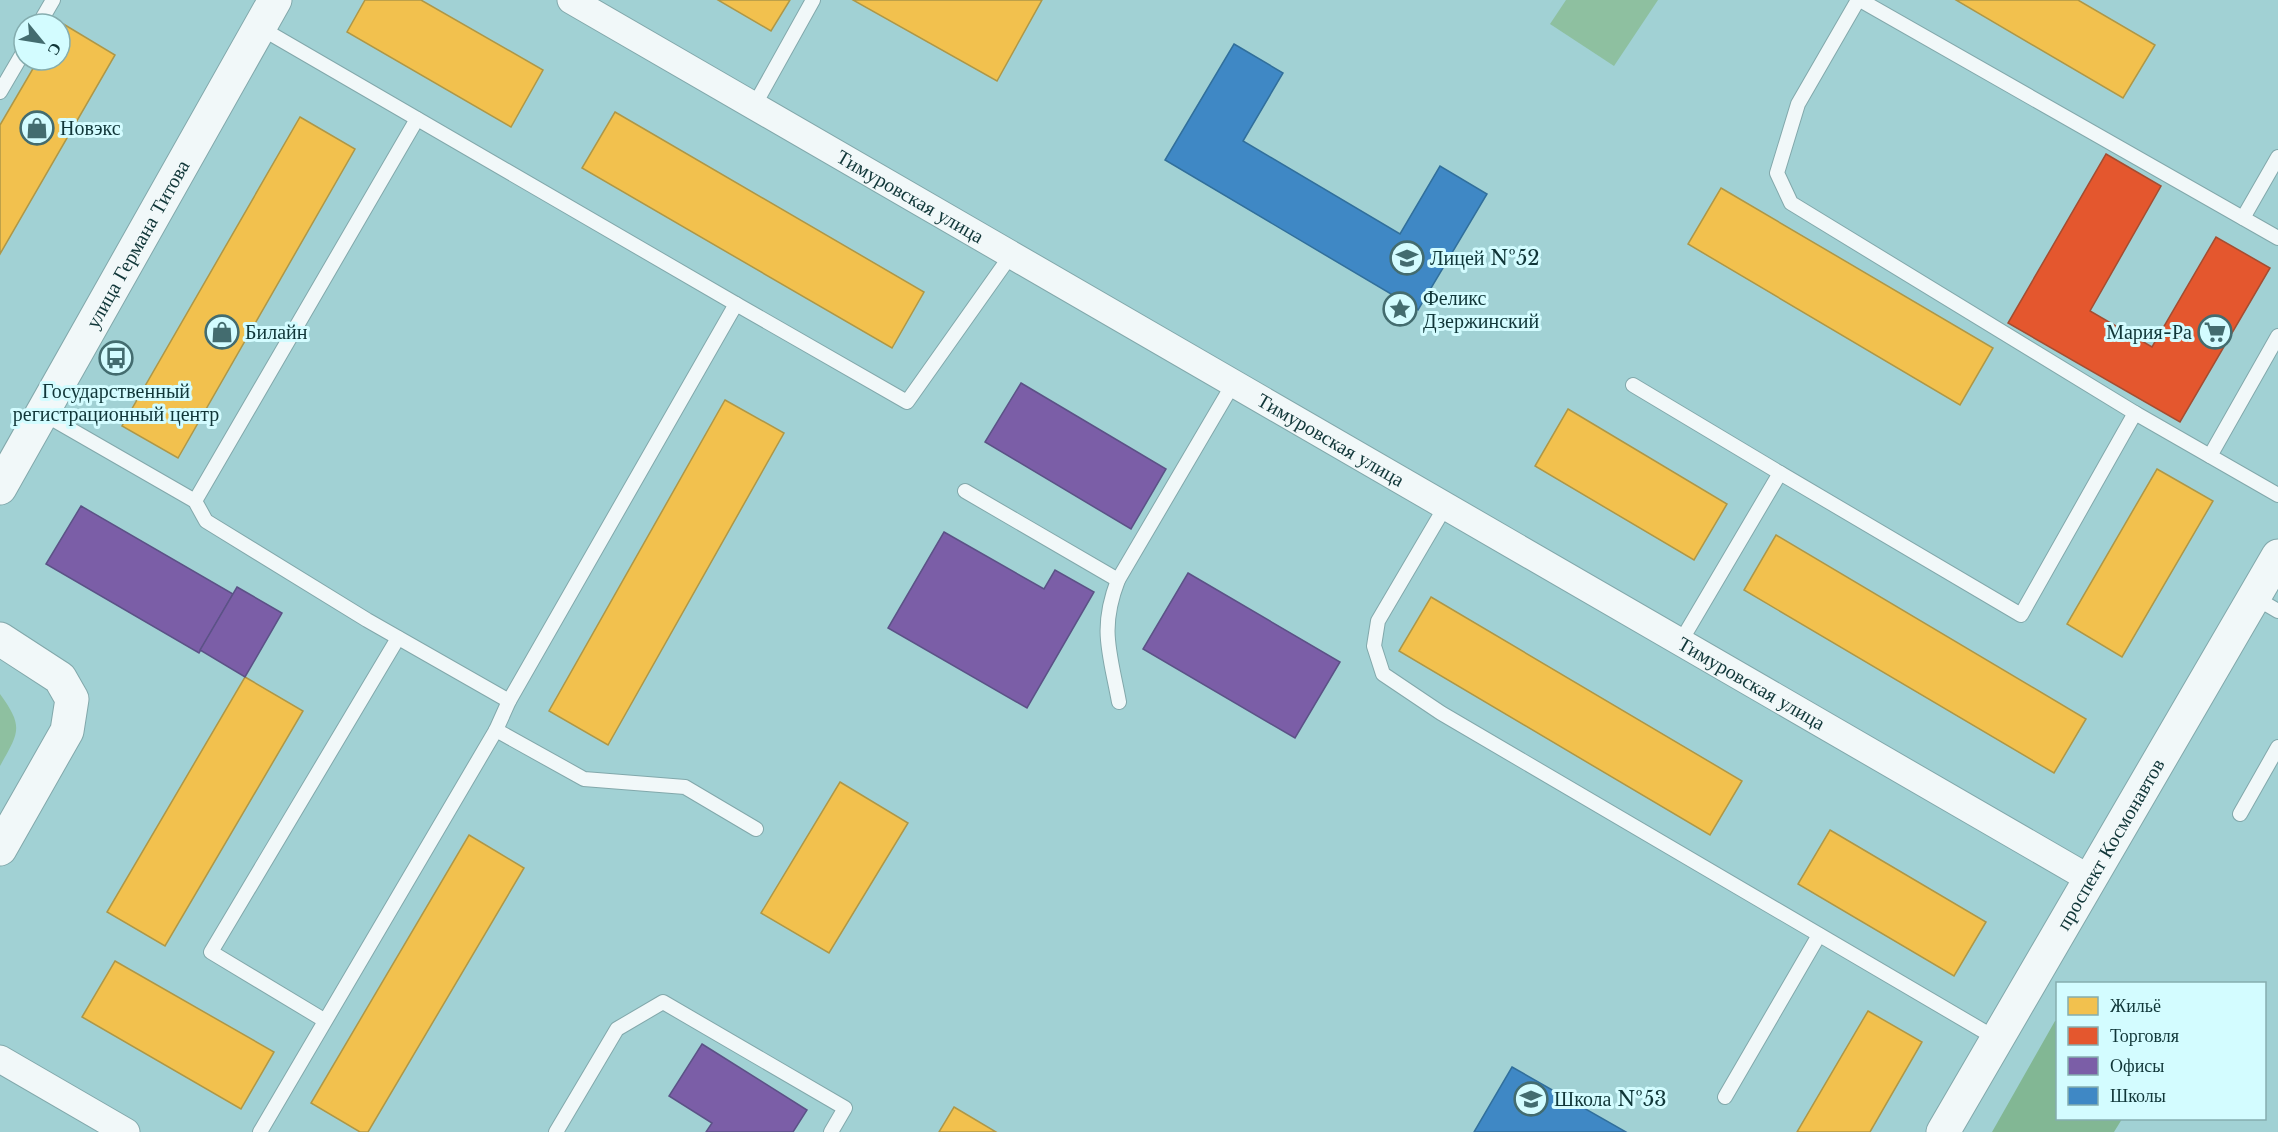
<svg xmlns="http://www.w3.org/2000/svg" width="2278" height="1132" viewBox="0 0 2278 1132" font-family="'Libre Baskerville',serif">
<rect width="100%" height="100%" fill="#a1d1d4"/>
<g fill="#8ec0a0">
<polygon points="1566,0 1658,0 1614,66 1550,24"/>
<path d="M0 694C24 727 19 732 0 766Z"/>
</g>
<polygon fill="#82b794" points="2055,1021 2058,1021 2058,1118 2122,1119 2114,1132 1992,1132"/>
<g fill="#f2c14e" stroke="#ae9747" stroke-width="1.5">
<polygon points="365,0 421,0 543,70 511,127 347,32"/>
<polygon points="718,0 790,0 771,31"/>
<polygon points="853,0 1042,0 997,81"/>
<polygon points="1956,0 2078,0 2155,45 2123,98"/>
<polygon points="60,22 115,55 0,254 0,125 38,60 60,60"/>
<polygon points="615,112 924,292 892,348 582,168"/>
<polygon points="300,117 355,149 178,458 122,426"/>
<polygon points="1721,188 1993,348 1960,405 1688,244"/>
<polygon points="725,400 784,433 608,745 549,711"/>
<polygon points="1568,409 1727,504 1694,560 1535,466"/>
<polygon points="2157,469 2213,501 2122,657 2067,624"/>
<polygon points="1776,535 2086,719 2054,773 1744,590"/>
<polygon points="1431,597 1742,781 1710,835 1399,651"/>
<polygon points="245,677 303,711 165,946 107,912"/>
<polygon points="840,782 908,823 829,953 761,913"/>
<polygon points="1830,830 1986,922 1954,976 1798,884"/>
<polygon points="469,835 524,868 368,1132 360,1132 311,1103"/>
<polygon points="115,961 274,1052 241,1109 82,1017"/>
<polygon points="1868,1011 1922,1042 1870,1132 1797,1132"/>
<polygon points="954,1107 996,1132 939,1132"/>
</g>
<polygon fill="#e4572e" stroke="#a44d31" stroke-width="1.5" points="2106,154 2161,186 2090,311 2152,347 2216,237 2270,268 2180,422 2008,323"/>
<g fill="#7b5ea7" stroke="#5b5286" stroke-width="1.5">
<polygon points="1021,383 1166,469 1131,529 985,442"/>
<polygon points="81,506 233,594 199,653 46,564"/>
<polygon points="944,532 1044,589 1055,570 1094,592 1027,708 888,628"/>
<polygon points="1188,573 1340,662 1295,738 1143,649"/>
<polygon points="237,587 282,613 245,677 200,650"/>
<polygon points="702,1044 807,1110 793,1132 706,1132 712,1123 669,1096"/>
</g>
<g fill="#3f88c5" stroke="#316f9b" stroke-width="1.5">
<polygon points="1234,44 1283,73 1243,141 1400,234 1440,166 1487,194 1418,310 1165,160"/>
<polygon points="1512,1067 1626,1132 1474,1132"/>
</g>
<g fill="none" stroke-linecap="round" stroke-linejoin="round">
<g stroke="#82a8ab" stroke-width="16">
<g id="lane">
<polyline points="1858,0 1798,104 1777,173 1791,203 2135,413"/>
<polyline points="1860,0 2278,238"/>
<polyline points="39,24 53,0"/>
<polyline points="259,27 736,304"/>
<polyline points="0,92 24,51"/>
<polyline points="754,106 813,0"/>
<polyline points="2243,218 2278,157"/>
<polyline points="1633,385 1780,473"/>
<polyline points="42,413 195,501 206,521 367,620 509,701"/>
<polyline points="2210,456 2278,336"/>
<polyline points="965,491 1118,580"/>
<polyline points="195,501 417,119"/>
<polyline points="1445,507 1378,621 1374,646 1383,674 1441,713 1997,1039"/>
<polyline points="2254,597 2278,611"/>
<polyline points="1681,641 1780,473 2021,615 2135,413 2278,495"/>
<path d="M1119 702C1110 653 1099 629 1118 580L1233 384"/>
<polyline points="496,730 584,779 685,787 756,829"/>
<polyline points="2240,814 2278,747"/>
<polyline points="324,1020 211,952 398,638"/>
<polyline points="1725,1097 1819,935"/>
<polyline points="260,1132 496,730 509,701 736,304 907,402 1011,255"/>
<polyline points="556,1132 617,1029 663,1002 845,1108 831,1132"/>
</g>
</g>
<g stroke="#82a8ab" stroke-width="29">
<g id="street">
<path id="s1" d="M571 0 2090 879"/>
<polyline points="0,1059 126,1132"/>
</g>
</g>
<g stroke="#82a8ab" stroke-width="35">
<g id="secondary">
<path id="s2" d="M0 488 275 0"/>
<polyline points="0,639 60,678 72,699 67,731 0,849"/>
<path id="s3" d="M1943 1132 2278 556"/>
</g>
</g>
<use href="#lane" stroke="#f1f8f9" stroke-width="14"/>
<use href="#street" stroke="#f1f8f9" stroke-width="27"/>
<use href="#secondary" stroke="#f1f8f9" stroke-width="33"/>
</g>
<defs>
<g id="shop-ring" transform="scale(1.725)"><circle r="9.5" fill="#d3fcff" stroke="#436c6f" stroke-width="1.5"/><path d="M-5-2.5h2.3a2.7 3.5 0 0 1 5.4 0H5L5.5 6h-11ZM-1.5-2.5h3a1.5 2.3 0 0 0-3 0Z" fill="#436c6f"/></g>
<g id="school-ring" transform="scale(1.725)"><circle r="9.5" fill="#d3fcff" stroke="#436c6f" stroke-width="1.5"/><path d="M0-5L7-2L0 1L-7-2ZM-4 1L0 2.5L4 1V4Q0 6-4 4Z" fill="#436c6f"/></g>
<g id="sight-ring" transform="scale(1.725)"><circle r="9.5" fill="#d3fcff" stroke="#436c6f" stroke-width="1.5"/><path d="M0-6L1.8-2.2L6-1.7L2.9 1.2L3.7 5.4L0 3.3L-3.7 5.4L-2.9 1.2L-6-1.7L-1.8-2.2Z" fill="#436c6f"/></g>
<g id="supermarket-ring" transform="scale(1.725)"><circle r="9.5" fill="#d3fcff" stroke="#436c6f" stroke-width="1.5"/><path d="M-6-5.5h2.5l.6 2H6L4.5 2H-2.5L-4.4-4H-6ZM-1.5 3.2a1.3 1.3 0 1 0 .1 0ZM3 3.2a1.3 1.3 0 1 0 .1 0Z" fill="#436c6f"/></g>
<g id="bus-ring" transform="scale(1.725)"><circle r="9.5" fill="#d3fcff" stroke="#436c6f" stroke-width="1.5"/><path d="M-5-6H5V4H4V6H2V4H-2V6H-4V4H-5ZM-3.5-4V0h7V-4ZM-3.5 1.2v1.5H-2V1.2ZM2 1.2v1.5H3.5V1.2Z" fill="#436c6f"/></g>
</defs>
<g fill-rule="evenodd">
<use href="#shop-ring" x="37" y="128"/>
<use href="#school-ring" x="1407" y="258"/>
<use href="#sight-ring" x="1400" y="309"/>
<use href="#shop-ring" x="222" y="332"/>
<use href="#supermarket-ring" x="2215" y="332"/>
<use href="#bus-ring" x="116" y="358"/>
<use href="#school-ring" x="1531" y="1099"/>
</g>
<g text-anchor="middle" stroke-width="6" stroke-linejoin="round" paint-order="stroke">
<g font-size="20" fill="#103638" stroke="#d3fcff" text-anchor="start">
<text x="60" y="135">Новэкс</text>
<text x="1430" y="265">Лицей №52</text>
<text x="1423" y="305">Феликс<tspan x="1423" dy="23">Дзержинский</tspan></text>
<text x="245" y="339">Билайн</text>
<text x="2192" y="339" text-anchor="end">Мария-Ра</text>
<text x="116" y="398" text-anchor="middle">Государственный<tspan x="116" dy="23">регистрационный центр</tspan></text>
<text x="1554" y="1106">Школа №53</text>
</g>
<g font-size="20" fill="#103638" stroke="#d3fcff">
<text dy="7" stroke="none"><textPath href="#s1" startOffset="392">Тимуровская улица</textPath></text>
<text dy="7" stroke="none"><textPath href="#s2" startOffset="280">улица Германа Титова</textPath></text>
<text dy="7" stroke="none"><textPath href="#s1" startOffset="878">Тимуровская улица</textPath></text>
<text dy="7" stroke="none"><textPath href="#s1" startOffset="1364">Тимуровская улица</textPath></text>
<text dy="7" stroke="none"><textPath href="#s3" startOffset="333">проспект Космонавтов</textPath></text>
</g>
</g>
<rect x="2056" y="982" width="210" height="138" fill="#d3fcff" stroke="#85adaf" stroke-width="1.5"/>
<rect x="2068" y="997" width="30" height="18" fill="#f2c14e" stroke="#85adaf" stroke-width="1.5"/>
<text x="2110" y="1012" font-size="18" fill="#103638">Жильё</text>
<rect x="2068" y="1027" width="30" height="18" fill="#e4572e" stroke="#85adaf" stroke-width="1.5"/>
<text x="2110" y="1042" font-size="18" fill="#103638">Торговля</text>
<rect x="2068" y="1057" width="30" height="18" fill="#7b5ea7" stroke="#85adaf" stroke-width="1.5"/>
<text x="2110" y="1072" font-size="18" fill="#103638">Офисы</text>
<rect x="2068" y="1087" width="30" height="18" fill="#3f88c5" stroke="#85adaf" stroke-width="1.5"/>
<text x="2110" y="1102" font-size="18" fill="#103638">Школы</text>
<g transform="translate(42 42) rotate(120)"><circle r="28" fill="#d3fcff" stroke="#85adaf" stroke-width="1.5"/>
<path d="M0-4.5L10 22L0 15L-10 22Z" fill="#436c6f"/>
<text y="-9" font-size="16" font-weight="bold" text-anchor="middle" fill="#103638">С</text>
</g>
</svg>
